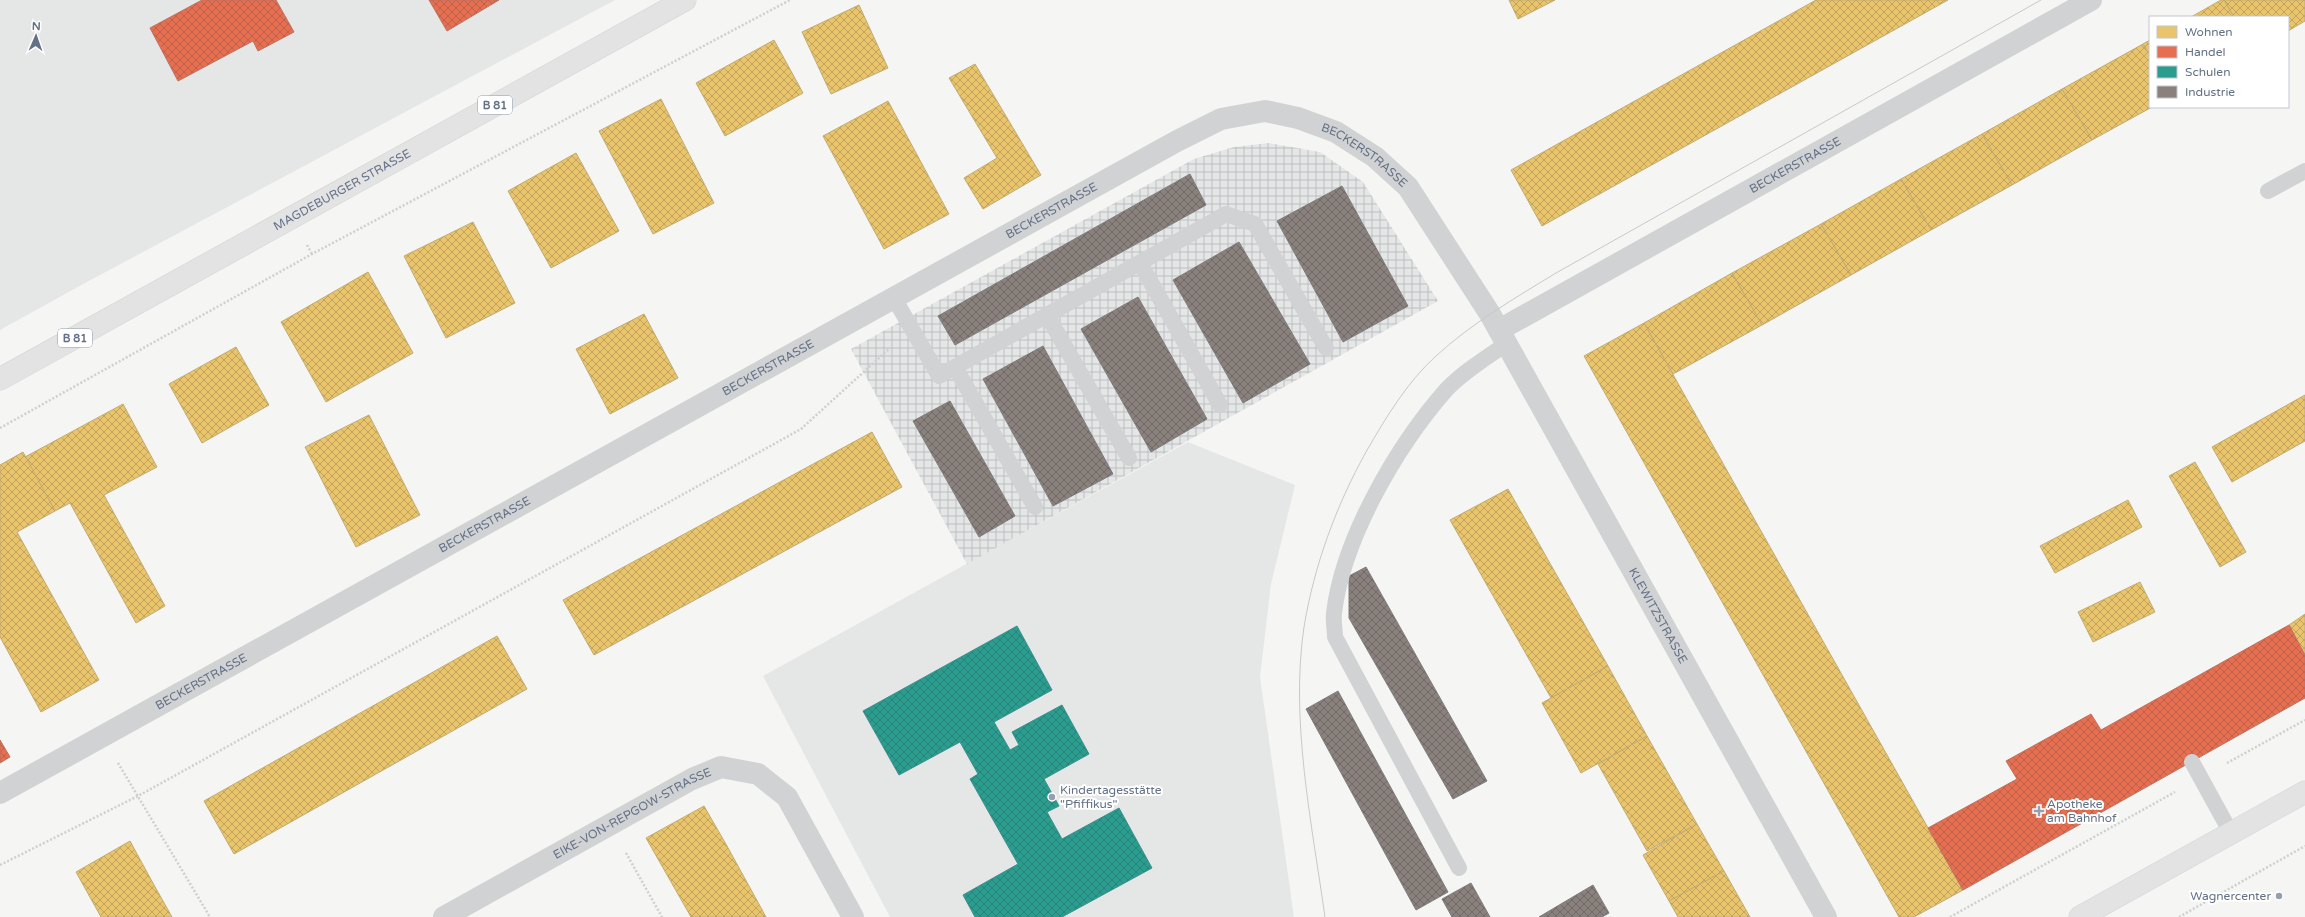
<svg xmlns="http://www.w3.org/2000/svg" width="2305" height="917" viewBox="0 0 2305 917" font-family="'Varela Round',sans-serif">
<defs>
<pattern id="industrial-grid" width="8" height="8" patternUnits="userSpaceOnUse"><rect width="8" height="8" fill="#e5e6e6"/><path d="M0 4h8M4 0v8" fill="none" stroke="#bdbfc0"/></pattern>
<pattern id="homes-cross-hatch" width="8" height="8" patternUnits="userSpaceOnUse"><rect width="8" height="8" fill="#e9c46a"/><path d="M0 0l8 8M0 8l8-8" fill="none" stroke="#c0a45d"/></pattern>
<pattern id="shops-cross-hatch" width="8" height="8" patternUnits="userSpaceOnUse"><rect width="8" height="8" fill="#e76f51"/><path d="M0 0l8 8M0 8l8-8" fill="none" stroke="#bf6049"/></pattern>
<pattern id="schools-cross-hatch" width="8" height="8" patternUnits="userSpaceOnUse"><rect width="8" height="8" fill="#2a9d8f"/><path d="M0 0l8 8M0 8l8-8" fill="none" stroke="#28847a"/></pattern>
<pattern id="industry-cross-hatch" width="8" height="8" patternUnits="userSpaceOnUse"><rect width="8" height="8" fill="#8a817c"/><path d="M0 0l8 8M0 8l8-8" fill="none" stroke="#6f6967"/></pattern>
</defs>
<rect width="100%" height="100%" fill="#f5f6f4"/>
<g fill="#e5e6e6">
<polygon points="0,0 615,0 85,283 0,330"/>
<polygon points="1188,442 1295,485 1271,584 1260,677 1294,917 890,917 763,676"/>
</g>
<polygon fill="url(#industrial-grid)" points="1269,143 1320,152 1363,182 1438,301 967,564 851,349 1194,159 1234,147"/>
<g fill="url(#homes-cross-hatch)" stroke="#c1ab73">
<polygon points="1509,0 1555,0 1518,19"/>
<polygon points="1816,0 1948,0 1542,226 1511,170"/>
<polygon points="2221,0 2224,0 2234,17 2191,17"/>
<polygon points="2224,0 2305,0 2305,21 2288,31 2288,17 2234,17"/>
<polygon points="859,5 888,68 831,94 802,32"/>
<polygon points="774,40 803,93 725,136 696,83"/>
<polygon points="2150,40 2150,56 2143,44"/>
<polygon points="2143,44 2150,56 2150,107 2152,107 2092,140 2062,89"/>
<polygon points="975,64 1041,175 983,209 964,178 997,158 949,78"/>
<polygon points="2062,89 2092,140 2012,185 1982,134"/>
<polygon points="661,99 714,203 653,234 599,131"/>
<polygon points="888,101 949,214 884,249 823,136"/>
<polygon points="1982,134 2012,185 1931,230 1901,179"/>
<polygon points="576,153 619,231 551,268 508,191"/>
<polygon points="1901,179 1931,230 1851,275 1821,224"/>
<polygon points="473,222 515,303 446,338 404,256"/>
<polygon points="1821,224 1851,275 1762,325 1732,273"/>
<polygon points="368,272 413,353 326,402 281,322"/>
<polygon points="1732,273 1762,325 1673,374 1644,323"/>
<polygon points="644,314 678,378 610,414 576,349"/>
<polygon points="1644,323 1963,890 1914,917 1899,917 1584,356"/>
<polygon points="236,347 269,405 202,443 169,384"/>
<polygon points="2305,395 2305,441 2232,482 2212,447"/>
<polygon points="123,404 157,467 104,495 165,606 136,623 70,503 55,511 25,457"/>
<polygon points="369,415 420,515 356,547 305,447"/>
<polygon points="872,432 902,487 594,655 563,600"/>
<polygon points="23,452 55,511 17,532 99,680 41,712 0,637 0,465"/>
<polygon points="2195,462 2246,552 2220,567 2169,476"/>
<polygon points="1508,489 1608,666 1551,698 1450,520"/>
<polygon points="2128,500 2142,527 2055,573 2040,546"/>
<polygon points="2140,582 2155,612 2093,642 2078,612"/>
<polygon points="2305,614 2305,655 2289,625"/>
<polygon points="497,636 527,689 234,854 204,801"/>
<polygon points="1608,666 1647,736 1581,773 1542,703"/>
<polygon points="1647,736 1697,824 1647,851 1598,764"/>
<polygon points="704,806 727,846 766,917 691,917 646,838"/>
<polygon points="1697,824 1724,871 1669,901 1643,855"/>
<polygon points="130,841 154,885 172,917 101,917 76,872"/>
<polygon points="1724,871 1750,917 1678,917 1669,901"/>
</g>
<g fill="url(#shops-cross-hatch)" stroke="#bf7061">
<polygon points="202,0 276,0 294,32 258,51 253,41 178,81 150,28"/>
<polygon points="429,0 499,0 447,31"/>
<polygon points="2289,625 2305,655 2305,698 1963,890 1928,828 2017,779 2006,761 2091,714 2101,730"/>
<polygon points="0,740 10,757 0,763"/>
</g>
<polygon fill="url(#schools-cross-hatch)" stroke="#3b908d" points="1017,626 1052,690 994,722 1010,750 1019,745 1012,732 1062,705 1089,754 1044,779 1059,806 1047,812 1062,839 1119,808 1152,868 1062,917 975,917 963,895 1018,864 970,779 978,774 960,742 899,775 863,711"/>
<g fill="url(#industry-cross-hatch)" stroke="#7e7c7f">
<polygon points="1190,174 1206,205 955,345 938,316"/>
<polygon points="1342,186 1408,306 1343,342 1277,221"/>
<polygon points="1239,242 1310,364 1243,403 1173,280"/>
<polygon points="1138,297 1207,419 1151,452 1081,329"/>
<polygon points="1043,346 1113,474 1053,506 983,379"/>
<polygon points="950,401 1015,516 979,537 913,421"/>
<polygon points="1366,567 1487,781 1453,799 1349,618 1349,576"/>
<polygon points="1338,691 1448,892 1416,910 1306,709"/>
<polygon points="1471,883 1490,917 1452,917 1442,899"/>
<polygon points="1593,885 1609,913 1602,917 1539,917"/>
</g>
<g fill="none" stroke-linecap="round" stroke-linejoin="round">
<g stroke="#d1d4d5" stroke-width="23">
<polyline id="secondary" points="2080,917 2305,792"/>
</g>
<g stroke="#d1d3d3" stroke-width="23">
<g id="primary">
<path id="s4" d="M0 379 685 0"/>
</g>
</g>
<g stroke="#cecfcf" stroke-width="2.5" stroke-dasharray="2 2" stroke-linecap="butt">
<polyline points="307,245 312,254"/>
<polyline points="0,428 312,254 790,0"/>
<polyline points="118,763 210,917"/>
<polyline points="2227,763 2305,720"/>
<polyline points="626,853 662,917"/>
<polyline points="0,865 138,796 801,429 890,348"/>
<polyline points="1950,917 2175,792"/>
<polyline points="2179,917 2305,846"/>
</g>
<g stroke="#d1d2d3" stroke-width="16">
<polyline points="2268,191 2305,171"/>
<polyline points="1140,263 1220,405"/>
<polyline points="894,298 939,376 1226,214 1255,224 1326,348"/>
<polyline points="1047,315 1129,458"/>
<polyline points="955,367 1035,507"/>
<polyline points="2192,762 2231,833"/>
<path d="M1459 868 1335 637C1335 630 1333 621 1334 613 1343 538 1397 446 1446 390 1463 372 1486 358 1506 344"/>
</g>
<g stroke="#d1d2d3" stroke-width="22">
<path id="s1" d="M1499 330 2091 0"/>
<path id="s2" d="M0 793 1177 141 1221 119 1265 111 1298 118 1336 132 1375 157 1408 187 1490 314 1826 917"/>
<path id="s3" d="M444 917 692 779 721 767 758 774 787 797 853 917"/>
</g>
<use href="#secondary" stroke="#e3e3e4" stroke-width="22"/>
<use href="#primary" stroke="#e3e3e4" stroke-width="22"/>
<path stroke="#c7c8c9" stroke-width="1" d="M1325 917C1312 824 1290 721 1304 627 1314 566 1336 506 1366 452 1385 419 1407 382 1436 356 1472 323 1515 298 1556 273L2041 0"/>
</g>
<g fill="#96a0ad" stroke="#fff" stroke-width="1.5">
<circle cx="1052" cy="797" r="4"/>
<path d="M2037 805h4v4h4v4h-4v4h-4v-4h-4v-4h4z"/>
<circle cx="2279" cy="896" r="4"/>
</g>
<g text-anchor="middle" stroke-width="4" stroke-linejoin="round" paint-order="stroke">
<g fill="#fff" stroke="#929cab" stroke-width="1">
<rect x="478" y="96" width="34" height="18" rx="3"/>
<rect x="58" y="329" width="34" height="18" rx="3"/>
</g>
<g font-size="11" font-weight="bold" fill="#637187">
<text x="495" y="109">B 81</text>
<text x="75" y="342">B 81</text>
</g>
<g font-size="12" fill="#637187" stroke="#fff">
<text dy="4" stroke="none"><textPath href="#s2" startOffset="1550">BECKERSTRASSE</textPath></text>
<text dy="4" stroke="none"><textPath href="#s1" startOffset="339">BECKERSTRASSE</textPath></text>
<text dy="4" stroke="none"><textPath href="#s4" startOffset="391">MAGDEBURGER STRASSE</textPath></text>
<text dy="4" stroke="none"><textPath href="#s2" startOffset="1202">BECKERSTRASSE</textPath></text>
<text dy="4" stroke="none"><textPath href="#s2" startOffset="878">BECKERSTRASSE</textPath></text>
<text dy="4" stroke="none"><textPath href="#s2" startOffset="554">BECKERSTRASSE</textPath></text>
<text dy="4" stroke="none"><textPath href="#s2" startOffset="2101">KLEWITZSTRASSE</textPath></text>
<text dy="4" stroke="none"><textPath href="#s2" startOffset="230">BECKERSTRASSE</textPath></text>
<text dy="4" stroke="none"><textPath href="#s3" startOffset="215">EIKE-VON-REPGOW-STRASSE</textPath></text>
</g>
<g font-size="12" fill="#637187" stroke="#fff" text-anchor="start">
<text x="1060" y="794">Kindertagesstätte<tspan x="1060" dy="14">"Pfiffikus"</tspan></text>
<text x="2047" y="808">Apotheke<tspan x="2047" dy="14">am Bahnhof</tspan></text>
<text x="2271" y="900" text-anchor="end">Wagnercenter</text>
</g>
</g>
<rect x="2149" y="16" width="140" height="92" fill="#ffffff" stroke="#c1c6cf"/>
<rect x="2157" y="26" width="20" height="12" fill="#e9c46a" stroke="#c1c6cf"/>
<text x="2185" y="36" font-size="12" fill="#637187">Wohnen</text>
<rect x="2157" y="46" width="20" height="12" fill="#e76f51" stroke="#c1c6cf"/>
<text x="2185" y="56" font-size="12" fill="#637187">Handel</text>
<rect x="2157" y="66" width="20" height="12" fill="#2a9d8f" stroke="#c1c6cf"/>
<text x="2185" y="76" font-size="12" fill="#637187">Schulen</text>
<rect x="2157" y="86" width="20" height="12" fill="#8a817c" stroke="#c1c6cf"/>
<text x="2185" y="96" font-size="12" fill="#637187">Industrie</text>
<g transform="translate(36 36) rotate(2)" stroke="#ffffff" stroke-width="3" paint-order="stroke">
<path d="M0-3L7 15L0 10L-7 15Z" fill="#637187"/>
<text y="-6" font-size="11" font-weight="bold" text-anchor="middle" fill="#637187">N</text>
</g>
</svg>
